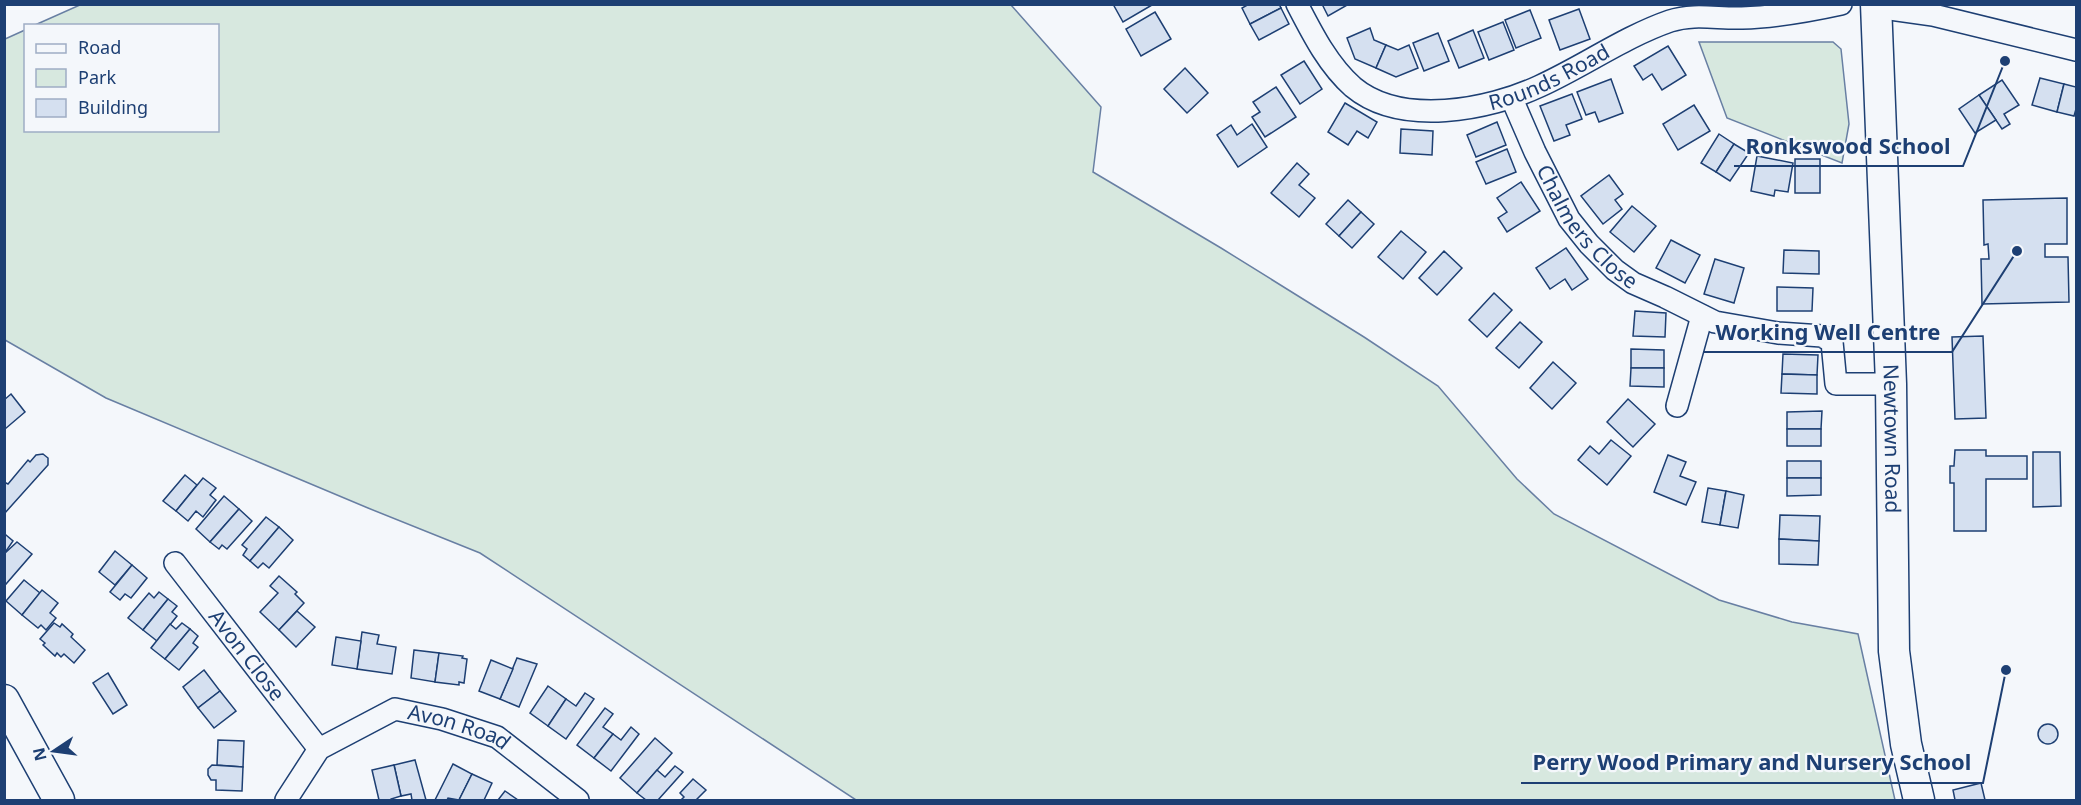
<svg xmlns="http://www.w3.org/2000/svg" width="2081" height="805" viewBox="0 0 2081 805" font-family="'Noto Sans',sans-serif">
<rect width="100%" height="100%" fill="#f4f7fb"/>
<g fill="#d7e8df" stroke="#687fa3" stroke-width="1.5">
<polygon points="82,4 1011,5 1101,107 1093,172 1221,248 1364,337 1438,386 1517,479 1554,514 1719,600 1792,622 1858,634 1895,800 856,800 480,553 368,508 106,398 5,340 5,39 25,30 26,130 218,130 218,26 35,25"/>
<polygon points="1699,42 1833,42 1841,49 1849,124 1842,163 1727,118"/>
</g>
<g fill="#d5e0f0" stroke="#1d3f73" stroke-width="1.5">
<polygon points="1113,4 1152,4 1152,5 1123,22"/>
<polygon points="1249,4 1279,4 1281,8 1250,24 1242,8"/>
<polygon points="1322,4 1349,4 1328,16"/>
<polygon points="1281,8 1289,24 1259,40 1250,24"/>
<polygon points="1579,9 1590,39 1560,50 1549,20"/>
<polygon points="1530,10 1541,38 1516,48 1505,20"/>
<polygon points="1155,12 1171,39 1141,56 1126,29"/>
<polygon points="1503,22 1514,50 1489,60 1478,32"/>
<polygon points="1370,28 1374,40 1386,45 1376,68 1355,59 1347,38"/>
<polygon points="1473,30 1484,58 1459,68 1448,41"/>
<polygon points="1438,33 1449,61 1424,71 1413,43"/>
<polygon points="1386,45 1398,50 1409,45 1418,68 1396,77 1376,68"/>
<polygon points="1668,46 1686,75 1662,90 1652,74 1643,80 1634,66"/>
<polygon points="1304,61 1322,89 1300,104 1281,75"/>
<polygon points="1185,68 1208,93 1187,113 1164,89"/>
<polygon points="2040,78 2064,84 2057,112 2032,105"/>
<polygon points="1611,79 1623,113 1599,122 1595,112 1586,115 1577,92"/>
<polygon points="2002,80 2019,105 2004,114 2010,124 2002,129 1979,95"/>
<polygon points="2064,84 2076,87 2076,109 2074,116 2057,112"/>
<polygon points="1276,87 1296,117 1265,137 1252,117 1260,112 1253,102"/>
<polygon points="1572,94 1582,119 1566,125 1570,135 1554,141 1540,106"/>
<polygon points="1979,95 1996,120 1975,133 1959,109"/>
<polygon points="1345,103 1377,122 1368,138 1357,131 1348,145 1328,132"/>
<polygon points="1694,105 1710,131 1678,150 1663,124"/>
<polygon points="1497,122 1506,145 1476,157 1467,135"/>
<polygon points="1252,124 1267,147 1238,167 1217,135 1231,125 1237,135"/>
<polygon points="1401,129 1433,131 1432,155 1400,153"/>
<polygon points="1719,134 1734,144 1716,172 1701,163"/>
<polygon points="1734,144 1749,153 1730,181 1716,172"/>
<polygon points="1507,149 1516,172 1486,184 1476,162"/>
<polygon points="1757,156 1793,163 1788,192 1775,190 1774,196 1751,191"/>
<rect x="1795" y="159" width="25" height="34"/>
<polygon points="1297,163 1309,174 1299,185 1315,198 1299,217 1271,193"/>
<polygon points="1609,175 1623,194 1615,200 1622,209 1603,224 1581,196"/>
<polygon points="1521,182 1540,211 1507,232 1498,218 1507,212 1497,198"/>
<polygon points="2067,198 2067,244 2045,244 2045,257 2068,257 2069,302 1982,304 1981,259 1989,259 1988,244 1984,245 1983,200"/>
<polygon points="1348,200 1361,212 1339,236 1326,224"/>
<polygon points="1632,206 1656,226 1634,252 1610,232"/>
<polygon points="1361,212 1374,224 1352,248 1339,236"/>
<polygon points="1401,231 1426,252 1403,279 1378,257"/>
<polygon points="1671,240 1700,255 1685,283 1656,268"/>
<polygon points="1566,248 1588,279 1572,290 1565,279 1550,289 1536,268"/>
<polygon points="1784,250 1819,251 1819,274 1783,273"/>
<polygon points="1444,251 1462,268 1437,295 1419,278"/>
<polygon points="1715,259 1744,268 1734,303 1704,294"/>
<polygon points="1777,287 1813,288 1812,311 1777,311"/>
<polygon points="1494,293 1512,310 1487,337 1469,320"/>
<polygon points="1635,311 1666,313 1665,337 1633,336"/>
<polygon points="1520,322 1542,342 1519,368 1496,348"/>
<polygon points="1983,336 1986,418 1955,419 1952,337"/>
<polygon points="1631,349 1664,350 1664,368 1631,368"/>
<polygon points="1783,354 1818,355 1817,375 1782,374"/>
<polygon points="1553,362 1576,383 1552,409 1530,388"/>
<polygon points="1631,368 1664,368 1664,387 1630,386"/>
<polygon points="1782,374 1817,375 1817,394 1781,393"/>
<polygon points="11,394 25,412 5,429 4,400"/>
<polygon points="1628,399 1655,424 1633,447 1607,422"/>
<polygon points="1822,411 1821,429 1787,429 1787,412"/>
<rect x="1787" y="429" width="34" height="17"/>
<polygon points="1611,440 1631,456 1607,485 1578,460 1590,446 1599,454"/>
<polygon points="1955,450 1986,450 1986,456 2027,456 2027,479 1986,479 1986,531 1954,531 1954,483 1950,483 1950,466 1954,466"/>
<polygon points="2033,452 2060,452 2061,506 2033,507"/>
<polygon points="43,454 48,458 48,465 4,514 4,482 8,484 28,460 30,462 36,455"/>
<polygon points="1668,455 1686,462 1680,476 1696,482 1686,505 1654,492"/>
<rect x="1787" y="461" width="34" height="17"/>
<polygon points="185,475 197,485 176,511 163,501"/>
<polygon points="203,478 216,488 210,495 216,500 203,517 196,511 188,521 176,511"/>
<polygon points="1787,478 1821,478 1821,495 1787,496"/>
<polygon points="1708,488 1726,491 1720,525 1702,522"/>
<polygon points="1726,491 1744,495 1738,528 1720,525"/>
<polygon points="224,496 239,509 210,542 196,529"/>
<polygon points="239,509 252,521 227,549 222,545 219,549 210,542"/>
<polygon points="1780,515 1820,516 1819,541 1779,539"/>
<polygon points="266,517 279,527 250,561 243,555 247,549 242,545"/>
<polygon points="279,527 293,540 269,568 263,563 258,568 250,561"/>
<polygon points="6,535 13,541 4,554 4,537"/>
<polygon points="1779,539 1819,541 1818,565 1779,564"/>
<polygon points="17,542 32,554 6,584 4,583 4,554"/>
<polygon points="115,551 132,565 115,585 99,572"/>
<polygon points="132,565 147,578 131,598 125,594 120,600 110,592"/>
<polygon points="279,576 297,592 295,594 304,603 279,630 260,612 278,593 270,586"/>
<polygon points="24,580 40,593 22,615 6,601"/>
<polygon points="42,590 58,603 50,613 56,618 46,630 41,625 38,628 22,615"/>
<polygon points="159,592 168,599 143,630 128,618 149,593 154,598"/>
<polygon points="168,599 177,606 172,612 177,616 157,641 143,630"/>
<polygon points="297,611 315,627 296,647 279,630"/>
<polygon points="54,623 60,627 62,624 73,634 71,637 85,650 74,663 64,654 61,657 57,653 55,656 43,645 45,643 40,639"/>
<polygon points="182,623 190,629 165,659 151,648 170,624 176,629"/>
<polygon points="190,629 198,636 193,643 198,647 179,670 165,659"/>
<polygon points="362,632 379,635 377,644 396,647 392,674 357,669"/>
<polygon points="336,637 361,641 357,669 332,665"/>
<polygon points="414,650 439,653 435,682 411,678"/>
<polygon points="439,653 463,656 462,658 467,659 464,683 459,682 459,685 435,682"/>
<polygon points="517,658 537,664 519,707 500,699"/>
<polygon points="491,660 513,669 500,699 479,691"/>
<polygon points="204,670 220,691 198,708 183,687"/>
<polygon points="108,673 127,705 113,714 93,683"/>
<polygon points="548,686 566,699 548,726 530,713"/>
<polygon points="220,691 236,711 214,728 198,708"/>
<polygon points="585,693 594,699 566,739 548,726 566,699 576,706"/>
<polygon points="605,708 613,714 603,727 613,734 594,758 577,745"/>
<circle cx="2048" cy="734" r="10"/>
<polygon points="631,727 639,734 611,771 594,758 613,734 621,740"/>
<polygon points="655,738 672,753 637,793 620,778"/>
<polygon points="218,740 244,741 243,767 217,765"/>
<polygon points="415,760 426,800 412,800 411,794 401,796 394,765"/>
<polygon points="453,764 472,774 459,800 448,798 447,800 435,800"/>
<polygon points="212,765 243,767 242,791 216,790 216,780 211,780 208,775 208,769"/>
<polygon points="394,765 401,796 391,799 391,800 379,800 372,770"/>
<polygon points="675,766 683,772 658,800 646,800 637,793 657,770 665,777"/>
<polygon points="472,774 492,783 484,800 459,800"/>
<polygon points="693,779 706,790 696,800 681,800 684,797 680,793"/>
<polygon points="1981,783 1985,800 1955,800 1953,790"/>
<polygon points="505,791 518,800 498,800"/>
</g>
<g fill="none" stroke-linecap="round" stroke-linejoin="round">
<g stroke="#1d3f73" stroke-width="24">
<g id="minor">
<path id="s1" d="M1297 4C1312 33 1328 65 1353 87 1401 127 1489 110 1540 86 1584 66 1624 37 1670 21 1694 13 1718 19 1742 18 1776 17 1809 11 1841 4"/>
<polyline points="1876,7 1933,15 2076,50"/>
<path id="s2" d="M1512 99 1535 152 1569 219 1589 244 1615 270 1633 283 1665 297 1715 322 1778 333 1822 336 1832 342 1836 384H1891"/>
<polyline points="1677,406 1702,316"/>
<path id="s3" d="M175 563 319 749"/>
<path id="s4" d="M286 800 319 749 395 709 442 719 497 737 578 800"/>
</g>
</g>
<g stroke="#1d3f73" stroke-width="33">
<g id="secondary">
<path id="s5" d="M1876 4 1891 384 1894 651 1906 744 1919 800"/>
<polyline points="4,700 59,800"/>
</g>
</g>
<use href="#minor" stroke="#f4f7fb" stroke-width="21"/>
<use href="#secondary" stroke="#f4f7fb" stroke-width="30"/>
</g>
<g text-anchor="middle" stroke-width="4.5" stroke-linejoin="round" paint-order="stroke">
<g font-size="21" fill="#1d3f73" stroke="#f4f7fb">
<text dy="7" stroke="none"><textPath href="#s1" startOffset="308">Rounds Road</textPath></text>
<text dy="7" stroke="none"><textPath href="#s2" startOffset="150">Chalmers Close</textPath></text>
<text dy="7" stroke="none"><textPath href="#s5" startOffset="435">Newtown Road</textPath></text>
<text dy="7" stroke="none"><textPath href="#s3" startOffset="117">Avon Close</textPath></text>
<text dy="7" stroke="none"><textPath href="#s4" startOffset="213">Avon Road</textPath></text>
</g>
</g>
<path fill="none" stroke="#1d3f73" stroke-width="2" d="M2005 61L1963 166H1734M2017 251L1952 352H1703M2006 670L1983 783H1521"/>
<g fill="#1d3f73" stroke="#f4f7fb" stroke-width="2">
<circle cx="2005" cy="61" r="6"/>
<circle cx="2017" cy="251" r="6"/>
<circle cx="2006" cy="670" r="6"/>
</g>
<g font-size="22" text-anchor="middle" font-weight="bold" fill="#1d3f73" stroke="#f4f7fb" stroke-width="4.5" stroke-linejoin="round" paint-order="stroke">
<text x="1848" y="154">Ronkswood School</text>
<text x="1828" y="340">Working Well Centre</text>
<text x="1752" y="770">Perry Wood Primary and Nursery School</text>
</g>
<rect width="2081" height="805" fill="none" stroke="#1d3f73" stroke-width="12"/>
<rect x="24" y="24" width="195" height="108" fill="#f4f7fb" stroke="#9eadc5" stroke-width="1.5"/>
<rect x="36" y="44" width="30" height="9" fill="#f4f7fb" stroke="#9eadc5" stroke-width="1.5"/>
<text x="78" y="54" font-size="18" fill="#1d3f73">Road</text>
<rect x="36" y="69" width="30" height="18" fill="#d7e8df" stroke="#9eadc5" stroke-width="1.5"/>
<text x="78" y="84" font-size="18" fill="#1d3f73">Park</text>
<rect x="36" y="99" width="30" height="18" fill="#d5e0f0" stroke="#9eadc5" stroke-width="1.5"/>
<text x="78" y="114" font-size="18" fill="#1d3f73">Building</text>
<g transform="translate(54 751) rotate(257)" stroke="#f4f7fb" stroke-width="4.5" paint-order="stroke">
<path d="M0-4.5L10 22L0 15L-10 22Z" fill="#1d3f73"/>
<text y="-9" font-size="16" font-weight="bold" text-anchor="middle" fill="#1d3f73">N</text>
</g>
</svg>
